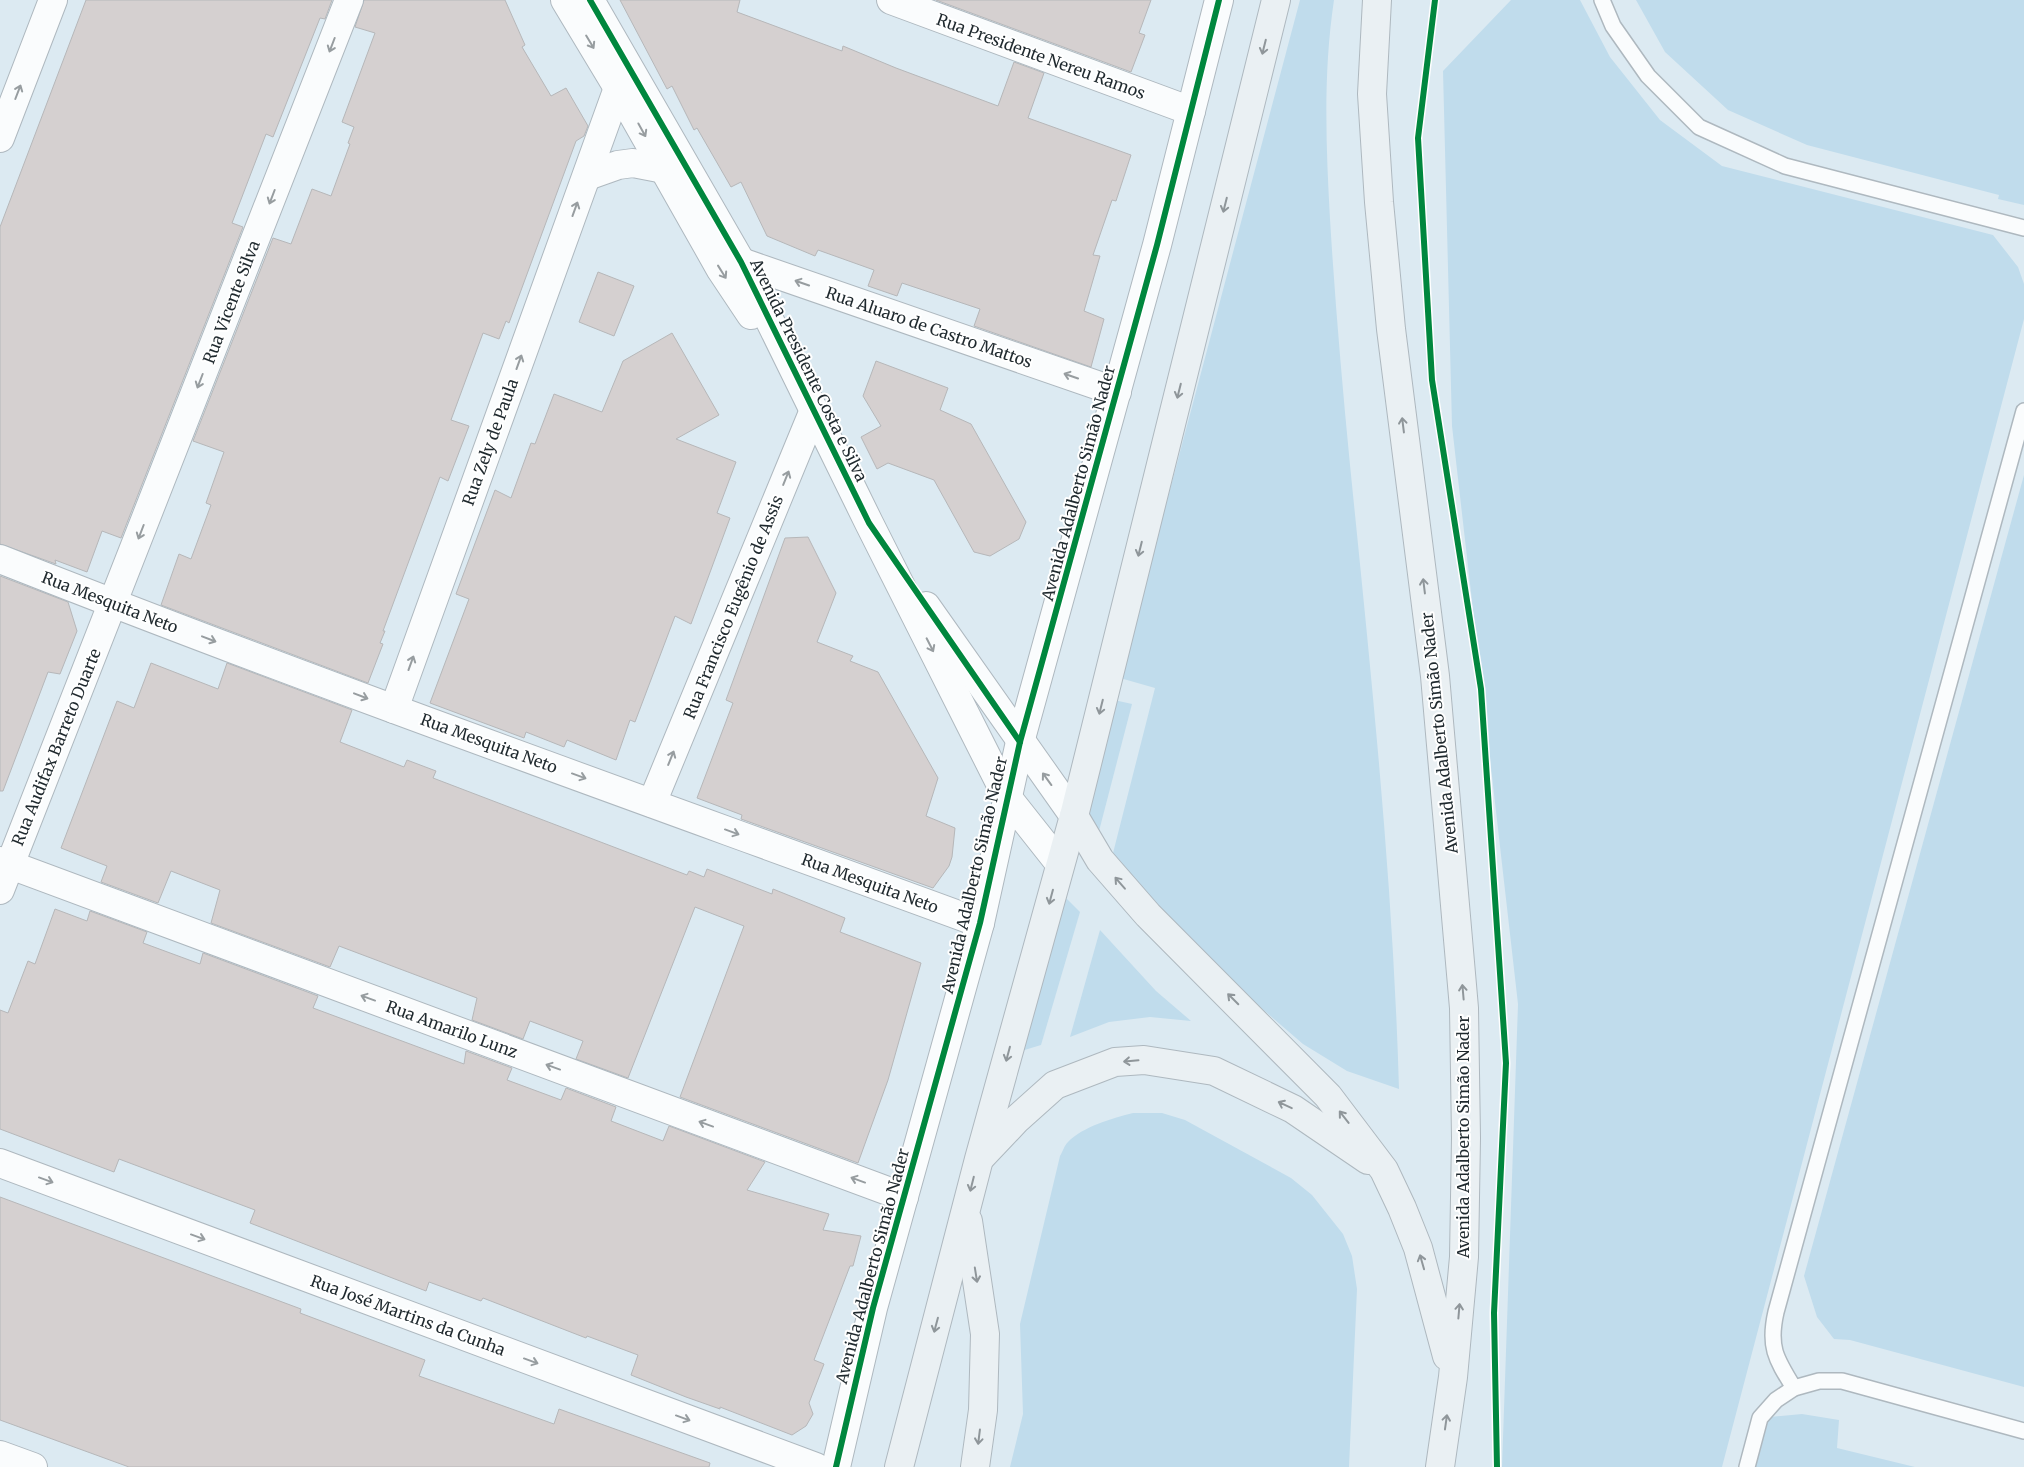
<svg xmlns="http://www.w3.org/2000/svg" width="2024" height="1467" viewBox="0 0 2024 1467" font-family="Merriweather,serif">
<rect width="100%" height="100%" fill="#dceaf2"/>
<g fill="#c0dcec">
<path d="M1300 0H1334C1323 73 1326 146 1330 219 1335 301 1342 383 1350 465 1371 673 1393 880 1399 1089L1347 1071 1303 1044 1174 933 1112 857 1155 688 1120 678Z"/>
<polygon points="1511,0 1580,0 1610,57 1660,120 1722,166 1993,235 2018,267 2024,284 2024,319 1722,1467 1502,1467 1518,1004 1452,426 1443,71"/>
<polygon points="1636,0 2024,0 2024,205 1998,199 1999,195 1807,145 1728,110 1665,52"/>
<polygon points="2024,475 2024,1387 1850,1340 1834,1339 1817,1317 1804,1276"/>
<polygon points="1114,700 1132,704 1098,835 1084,813"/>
<polygon points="1063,895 1080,912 1041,1045 1018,1052"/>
<polygon points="1100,930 1156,991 1191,1021 1150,1017 1109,1022 1070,1037"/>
<path d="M1133 1113H1162L1185 1120 1291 1178 1312 1195 1343 1234 1352 1256 1357 1289 1349 1467H1010L1023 1414 1020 1324 1060 1156C1063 1151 1064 1146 1068 1142 1082 1127 1113 1118 1133 1113Z"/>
<polygon points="1802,1414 1839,1420 1837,1448 1915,1467 1747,1467 1760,1418"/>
</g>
<g fill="#d5d0d0" stroke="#b6b7b9">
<polygon points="86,0 332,0 325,19 320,18 273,137 266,134 232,223 243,227 121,538 102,531 87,572 55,560 56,564 0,544 0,227"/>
<polygon points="364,0 505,0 525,45 522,47 551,96 566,88 588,126 584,136 576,141 509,323 506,321 499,339 483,333 451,420 469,426 448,481 440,477 383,631 385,631 380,643 383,644 368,683 161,605 179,554 191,559 211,505 206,503 224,452 193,441 273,238 291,244 312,189 331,196 350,144 348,143 354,127 342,122 375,33 355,27"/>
<polygon points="620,0 740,0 737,12 842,51 843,46 896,68 998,106 1014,62 1044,73 1028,118 1131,155 1116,201 1112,200 1093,255 1100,256 1084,311 1104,319 1091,367 974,326 980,309 902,283 897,296 868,286 874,270 818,250 815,256 767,236 741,182 731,187 697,128 694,130 672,86 667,89"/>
<polygon points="936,0 1151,0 1139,33 1145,35 1131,72"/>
<polygon points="598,272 634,286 614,336 579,322"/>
<polygon points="672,333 719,415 676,439 736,462 717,513 730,518 691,624 675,616 635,722 630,720 616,760 567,740 564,747 526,732 524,738 430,703 469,599 456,594 495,490 511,498 531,443 535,444 554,394 602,412 623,361"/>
<polygon points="876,361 948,388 940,410 971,424 1026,522 1019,539 990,556 974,552 934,480 888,463 877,469 861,437 881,426 863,396"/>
<polygon points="808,537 836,593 817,642 853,656 850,661 878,672 938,778 926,816 955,828 952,857 949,866 933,888 741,819 742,815 697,798 733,703 726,700 785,538"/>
<polygon points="0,576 68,602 77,631 60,674 48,672 3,791 0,791"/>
<polygon points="151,663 218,689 227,663 352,710 340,742 404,767 407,760 436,771 433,778 687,875 689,871 704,877 707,869 772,894 773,889 845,918 840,932 921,963 888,1080 858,1163 680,1097 744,926 695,907 628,1078 576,1059 583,1041 530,1021 523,1039 472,1020 477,998 339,946 330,967 211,923 220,890 171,871 158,903 101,882 107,866 61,848 117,701 134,708"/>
<polygon points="55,909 87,921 90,911 147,932 143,943 200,964 203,953 318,996 313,1008 464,1064 466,1051 512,1068 507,1080 561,1100 566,1088 616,1107 611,1121 663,1141 669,1126 765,1162 747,1190 829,1214 823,1230 861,1236 853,1266 850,1266 814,1360 824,1364 809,1403 813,1414 806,1426 792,1435 720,1407 720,1409 686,1397 631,1375 638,1355 587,1336 586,1338 483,1298 481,1301 429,1282 426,1291 250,1223 255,1210 119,1159 114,1172 0,1129 0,1010 8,1013 28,961 35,964"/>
<polygon points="0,1197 301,1309 300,1313 425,1360 419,1376 554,1424 559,1409 710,1463 709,1467 129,1467 0,1420"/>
</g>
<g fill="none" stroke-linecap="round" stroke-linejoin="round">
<g stroke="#aeb8bf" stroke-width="18">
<g id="service">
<polyline points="1602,0 1613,26 1648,76 1699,127 1785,166 2024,228"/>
<path d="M1794 1388C1776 1359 1768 1347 1776 1312L2024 411"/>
<polyline points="1747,1467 1760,1418 1776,1400 1794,1388 1819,1381 1842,1381 2024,1431"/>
</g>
</g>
<g stroke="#aeb8bf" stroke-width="30">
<g id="minor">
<polyline points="891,0 1191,111"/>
<polyline points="0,138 53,0"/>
<polyline points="587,176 618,165 633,163 664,169"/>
<polyline points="741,262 1117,392"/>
<path d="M0 559C324 687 653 803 980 923"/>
<polyline points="394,709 618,88 623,70"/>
<polyline points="652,803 814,410"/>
<polyline points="0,861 904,1197"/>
<polyline points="0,890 349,0"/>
<polyline points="0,1163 816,1467"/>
<polyline points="0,1455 33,1467"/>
</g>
</g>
<g stroke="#aeb8bf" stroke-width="30">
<g id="tertiary">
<polyline points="565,0 618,88 721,270 751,315"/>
<polyline points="590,0 741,262 869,523 1007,797 1060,864"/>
<polyline points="926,606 1074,816"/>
<polyline points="836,1467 873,1308 980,923 1020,742 1157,245 1219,0"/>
</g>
</g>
<g stroke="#aeb8bf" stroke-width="30">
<g id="secondary">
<polyline points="1377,0 1372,94 1379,202 1391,329 1435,676 1464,1008 1466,1138 1464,1257 1453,1377 1440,1467"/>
<polyline points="1074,816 1100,860 1148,915 1328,1096 1384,1170 1402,1208 1418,1248 1447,1356"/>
<polyline points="982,1156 1017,1119 1055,1085 1115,1062 1144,1060 1214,1071 1293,1109 1368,1160"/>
<polyline points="968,1221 985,1334 983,1410 975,1467"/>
<polyline points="899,1467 979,1159 1074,816 1276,0"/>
</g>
</g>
<use href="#service" stroke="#fafcfd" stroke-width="15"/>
<use href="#minor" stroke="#fafcfd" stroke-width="28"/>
<use href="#tertiary" stroke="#fafcfd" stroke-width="28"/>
<use href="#secondary" stroke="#eaf0f3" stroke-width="28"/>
<g stroke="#fff" stroke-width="9">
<g id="cycleway">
<polyline points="590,0 741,262 869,523 1020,742"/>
<polyline points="1435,0 1418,138 1432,380 1481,689 1506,1063 1494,1313 1497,1467"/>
<polyline points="836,1467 873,1308 980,923 1020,742 1157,245 1219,0"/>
</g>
</g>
<use href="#cycleway" stroke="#00873e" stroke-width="6"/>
</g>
<defs><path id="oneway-shaft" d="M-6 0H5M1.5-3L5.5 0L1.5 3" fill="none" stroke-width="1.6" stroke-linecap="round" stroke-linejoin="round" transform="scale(1.25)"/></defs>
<g stroke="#979da0">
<use href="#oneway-shaft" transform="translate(590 42) rotate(59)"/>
<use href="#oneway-shaft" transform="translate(332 45) rotate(111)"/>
<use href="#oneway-shaft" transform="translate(18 92) rotate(-69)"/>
<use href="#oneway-shaft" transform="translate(642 130) rotate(61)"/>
<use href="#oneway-shaft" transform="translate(272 197) rotate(111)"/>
<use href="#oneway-shaft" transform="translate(575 209) rotate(-70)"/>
<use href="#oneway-shaft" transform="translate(722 272) rotate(58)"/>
<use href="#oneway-shaft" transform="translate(802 283) rotate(-161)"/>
<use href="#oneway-shaft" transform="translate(519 362) rotate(-70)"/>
<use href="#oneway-shaft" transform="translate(1071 376) rotate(-161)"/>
<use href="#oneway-shaft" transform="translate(200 381) rotate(111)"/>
<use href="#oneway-shaft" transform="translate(786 478) rotate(-68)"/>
<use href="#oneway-shaft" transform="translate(141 532) rotate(111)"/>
<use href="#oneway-shaft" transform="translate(209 639) rotate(21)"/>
<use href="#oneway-shaft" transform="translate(930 645) rotate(63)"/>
<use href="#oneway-shaft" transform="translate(411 663) rotate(-70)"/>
<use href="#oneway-shaft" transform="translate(361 696) rotate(21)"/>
<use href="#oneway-shaft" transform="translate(671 758) rotate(-68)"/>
<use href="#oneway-shaft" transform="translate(579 776) rotate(20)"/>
<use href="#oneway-shaft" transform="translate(1047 779) rotate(-126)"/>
<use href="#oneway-shaft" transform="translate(732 832) rotate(20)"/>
<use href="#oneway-shaft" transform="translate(368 998) rotate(-160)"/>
<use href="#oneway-shaft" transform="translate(553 1067) rotate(-160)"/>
<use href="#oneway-shaft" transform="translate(706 1124) rotate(-160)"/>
<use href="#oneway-shaft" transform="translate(46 1180) rotate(20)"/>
<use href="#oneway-shaft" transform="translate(858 1180) rotate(-160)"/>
<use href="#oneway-shaft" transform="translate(198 1237) rotate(20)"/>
<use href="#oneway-shaft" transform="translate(531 1361) rotate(20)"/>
<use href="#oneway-shaft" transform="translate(683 1418) rotate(20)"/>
</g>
<g stroke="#8f969a">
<use href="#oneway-shaft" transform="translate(1264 47) rotate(104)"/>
<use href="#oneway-shaft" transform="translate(1225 205) rotate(104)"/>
<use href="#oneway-shaft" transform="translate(1179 391) rotate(104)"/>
<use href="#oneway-shaft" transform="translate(1403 425) rotate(-97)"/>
<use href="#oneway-shaft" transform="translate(1140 549) rotate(104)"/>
<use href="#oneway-shaft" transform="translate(1424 586) rotate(-97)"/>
<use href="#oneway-shaft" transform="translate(1101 707) rotate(104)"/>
<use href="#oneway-shaft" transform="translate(1120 883) rotate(-131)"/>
<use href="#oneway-shaft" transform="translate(1051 897) rotate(105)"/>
<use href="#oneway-shaft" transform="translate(1463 992) rotate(-95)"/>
<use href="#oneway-shaft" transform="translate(1233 999) rotate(-135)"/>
<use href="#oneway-shaft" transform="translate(1008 1054) rotate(105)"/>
<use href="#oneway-shaft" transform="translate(1131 1061) rotate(175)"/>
<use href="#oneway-shaft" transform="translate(1285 1105) rotate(-155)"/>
<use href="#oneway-shaft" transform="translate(1344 1117) rotate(-128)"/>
<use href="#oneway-shaft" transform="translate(972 1184) rotate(104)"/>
<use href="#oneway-shaft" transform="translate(1422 1262) rotate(-106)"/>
<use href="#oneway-shaft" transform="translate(976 1275) rotate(81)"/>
<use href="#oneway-shaft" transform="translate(1459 1311) rotate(-85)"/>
<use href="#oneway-shaft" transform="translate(936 1325) rotate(105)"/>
<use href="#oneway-shaft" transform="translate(1446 1422) rotate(-82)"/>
<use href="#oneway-shaft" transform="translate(979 1437) rotate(97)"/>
</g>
<g text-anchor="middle" stroke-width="4" stroke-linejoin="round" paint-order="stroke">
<g font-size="16" fill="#1f292e" stroke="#fff">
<text transform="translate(1041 56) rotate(20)" y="6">Rua Presidente Nereu Ramos</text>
<text transform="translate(231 302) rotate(-69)" y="6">Rua Vicente Silva</text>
<text transform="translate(929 327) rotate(19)" y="6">Rua Aluaro de Castro Mattos</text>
<text transform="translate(809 370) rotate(64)" y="6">Avenida Presidente Costa e Silva</text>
<text transform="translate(490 442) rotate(-70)" y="6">Rua Zely de Paula</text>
<text transform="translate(1078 483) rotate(-75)" y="6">Avenida Adalberto Simão Nader</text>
<text transform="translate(110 602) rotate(21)" y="6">Rua Mesquita Neto</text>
<text transform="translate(733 607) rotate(-68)" y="6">Rua Francisco Eugênio de Assis</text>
<text transform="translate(1439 733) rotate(-96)" y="6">Avenida Adalberto Simão Nader</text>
<text transform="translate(489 743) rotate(20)" y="6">Rua Mesquita Neto</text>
<text transform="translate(56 747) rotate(-68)" y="6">Rua Audifax Barreto Duarte</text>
<text transform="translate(974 875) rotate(-77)" y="6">Avenida Adalberto Simão Nader</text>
<text transform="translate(870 883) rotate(20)" y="6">Rua Mesquita Neto</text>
<text transform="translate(452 1029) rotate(20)" y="6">Rua Amarilo Lunz</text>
<text transform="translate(1463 1137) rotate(-90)" y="6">Avenida Adalberto Simão Nader</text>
<text transform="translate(872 1266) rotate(-75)" y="6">Avenida Adalberto Simão Nader</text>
<text transform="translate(408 1315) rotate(20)" y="6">Rua José Martins da Cunha</text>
</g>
</g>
</svg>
